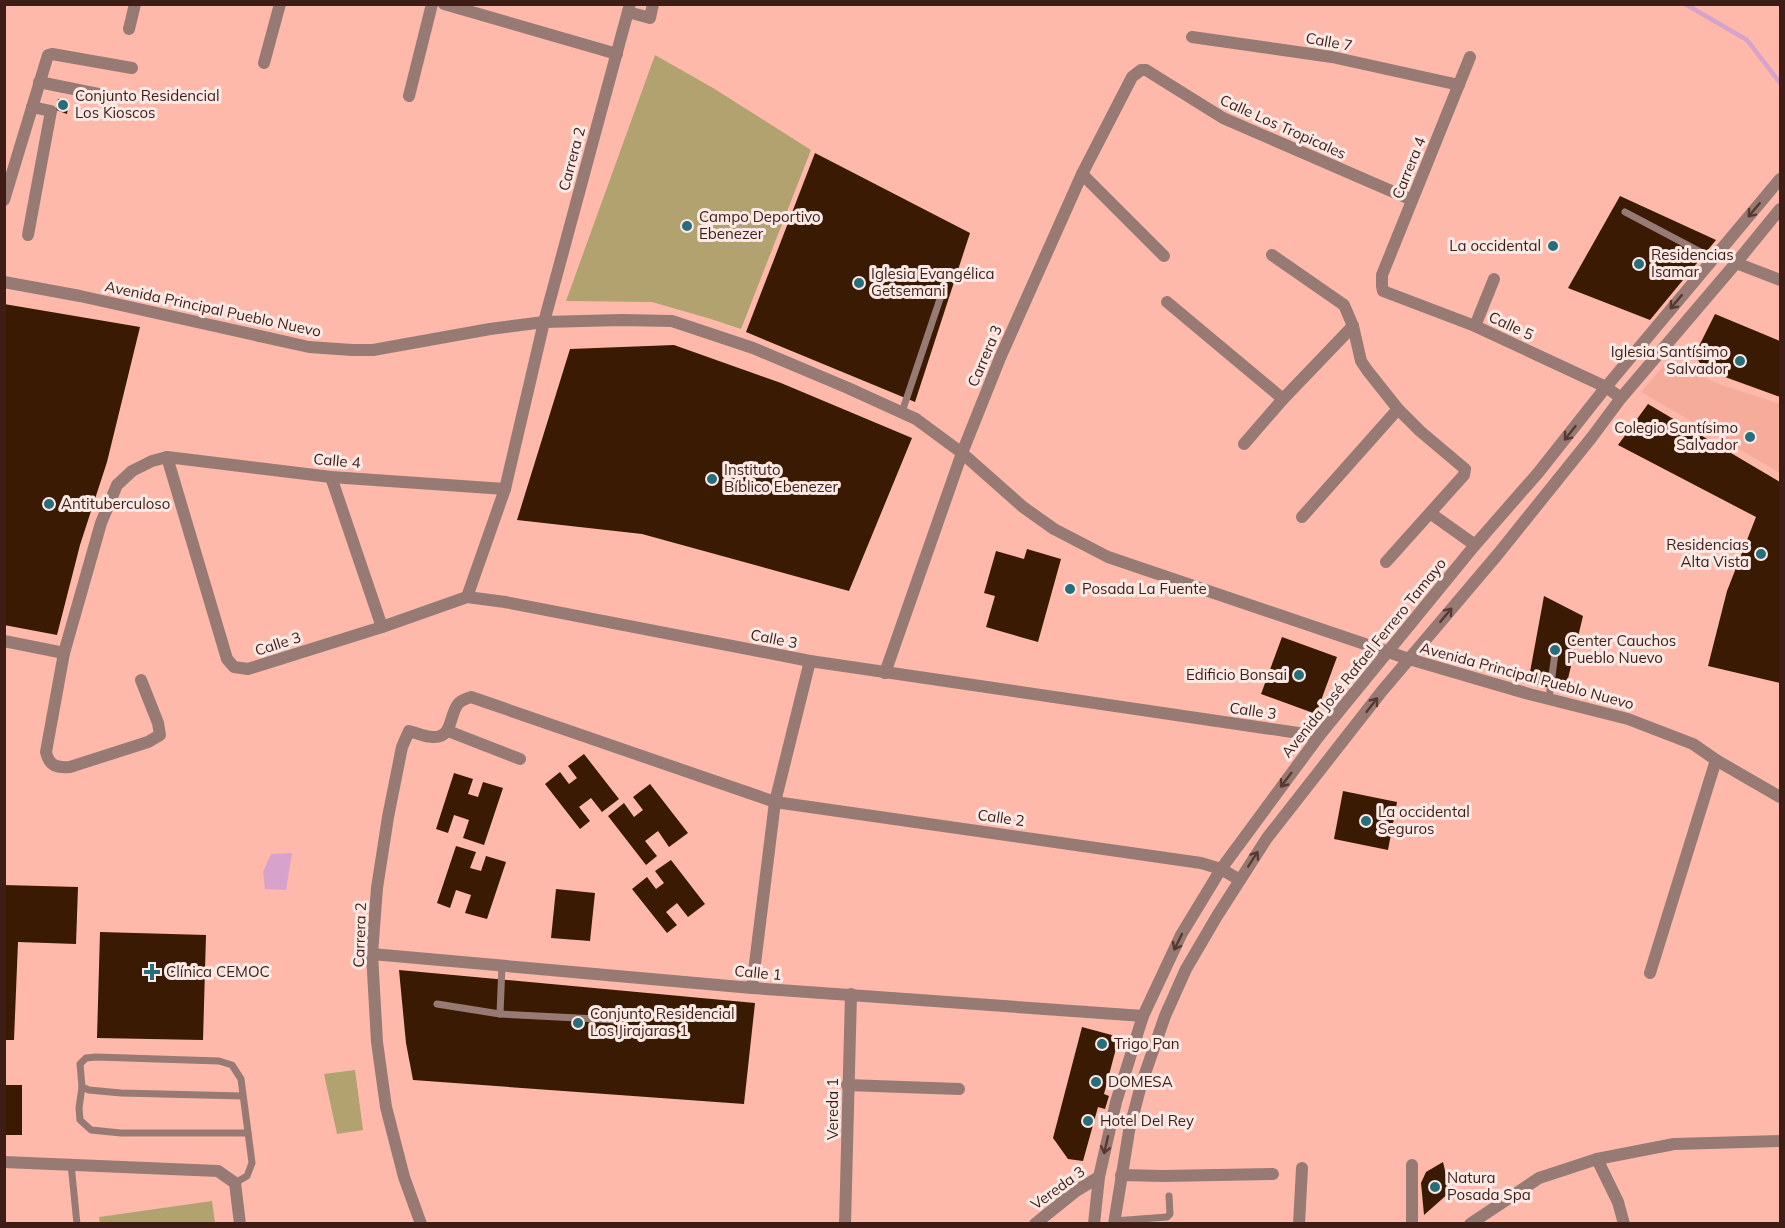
<svg xmlns="http://www.w3.org/2000/svg" width="1785" height="1228" viewBox="0 0 1785 1228" font-family="Mulish,sans-serif">
<rect width="100%" height="100%" fill="#feb9aa"/>
<polygon fill="#f6ac9b" points="1668,361 1719,384 1780,404 1780,473 1641,392"/>
<g fill="#b1a270">
<polygon points="655,55 713,88 811,150 741,329 711,319 652,302 566,301"/>
<polygon points="355,1070 363,1130 337,1134 324,1074"/>
<polygon points="212,1201 215,1223 100,1223 99,1217"/>
</g>
<polygon fill="#d7a3cd" points="292,853 286,890 265,889 263,872 271,854"/>
<g fill="none" stroke-linecap="round" stroke-linejoin="round">
<polyline stroke="#d7a3cd" stroke-width="4.5" points="1685,4 1747,40 1780,83"/>
</g>
<g fill="#3a1a02">
<polygon points="58,99 69,101 67,114 56,110"/>
<polygon points="815,153 970,233 915,402 746,332"/>
<polygon points="1620,196 1716,240 1650,320 1568,288"/>
<polygon points="4,304 140,327 107,462 80,545 57,635 4,625"/>
<polygon points="1715,314 1780,341 1780,397 1703,369 1695,354"/>
<polygon points="674,345 781,383 912,438 849,591 642,534 517,520 570,349"/>
<polygon points="1648,404 1780,482 1780,683 1708,666 1727,591 1756,517 1618,445"/>
<polygon points="1027,549 1061,559 1038,642 986,627 995,596 984,593 996,551 1024,559"/>
<polygon points="1544,596 1583,616 1565,691 1528,683"/>
<polygon points="1282,637 1337,657 1316,714 1261,694"/>
<polygon points="584,754 619,799 602,812 591,798 579,807 590,821 580,829 545,784 560,772 569,784 577,778 568,766"/>
<polygon points="454,773 473,779 468,794 478,797 483,782 503,788 484,845 463,838 469,820 454,815 448,833 436,829"/>
<polygon points="650,784 688,833 669,847 658,831 645,841 657,856 646,865 608,816 624,803 634,817 643,810 633,797"/>
<polygon points="1343,791 1397,802 1388,850 1334,839"/>
<polygon points="456,846 476,852 470,868 481,871 486,856 506,862 487,919 465,913 471,895 456,890 450,908 437,903"/>
<polygon points="671,860 705,904 688,917 677,903 666,912 677,925 667,933 632,889 647,877 656,889 664,883 655,871"/>
<polygon points="4,885 78,887 76,944 18,942 14,1040 4,1040"/>
<polygon points="556,889 595,893 590,941 551,938"/>
<polygon points="100,932 206,935 203,1040 97,1038"/>
<polygon points="399,970 755,1003 744,1104 413,1080 406,1043"/>
<polygon points="1082,1027 1119,1037 1104,1094 1109,1096 1105,1109 1098,1107 1083,1161 1068,1159 1053,1138"/>
<rect x="4" y="1085" width="18" height="50"/>
<polygon points="1443,1162 1450,1192 1424,1215 1421,1183 1426,1172"/>
</g>
<g fill="none" stroke-linecap="round" stroke-linejoin="round">
<g stroke="#977a74" stroke-width="7">
<polyline points="1625,212 1712,258"/>
<polyline points="902,412 944,287"/>
<polyline points="1549,698 1556,646"/>
<polyline points="502,965 500,1014 617,1020"/>
<polyline points="437,1004 500,1014"/>
<polyline points="82,1087 79,1108 80,1120 91,1130 121,1133 248,1133"/>
<polyline points="71,1164 77,1224"/>
<polyline points="235,1183 247,1176 252,1163 241,1079 232,1065 219,1061 96,1057 86,1058 80,1064 82,1087 89,1090 121,1093 243,1096"/>
<polyline points="1114,1221 1167,1217 1170,1214 1169,1196"/>
</g>
<g stroke="#977a74" stroke-width="12">
<polyline points="444,4 617,54"/>
<polyline points="628,12 650,18 653,4"/>
<polyline points="129,29 135,4"/>
<polyline points="1192,37 1332,57 1459,85"/>
<polyline points="1470,57 1382,275 1382,286 1383,291 1475,326 1606,387 1621,398"/>
<polyline points="264,63 280,4"/>
<polyline points="39,82 118,98"/>
<polyline points="409,96 432,4"/>
<polyline points="1082,174 1164,256"/>
<polyline points="4,200 48,55 52,54 132,68"/>
<polyline points="28,235 51,111 32,107"/>
<polyline points="1272,255 1344,305 1353,326 1361,361 1367,370 1398,409 1420,431 1465,469 1464,475 1386,562"/>
<polyline points="1736,263 1780,280"/>
<polyline points="4,282 80,296 309,347 352,350 373,350 490,329 544,322 621,320 672,321 753,348 848,388 916,419 962,453 1023,507 1054,529 1108,557 1409,659 1529,694 1628,719 1693,744 1716,760 1780,797"/>
<polyline points="1167,302 1283,399"/>
<polyline points="1475,326 1494,279"/>
<polyline points="1244,444 1283,399 1353,326"/>
<polyline points="167,457 227,659 234,667 248,669 382,627 467,597 505,602 810,661 1319,736"/>
<polyline points="331,477 382,627"/>
<polyline points="1430,513 1475,545"/>
<polyline points="1302,517 1398,409"/>
<polyline points="467,597 505,489 544,322 630,4"/>
<polyline points="4,641 64,653"/>
<polyline points="885,673 962,453 1000,358 1082,174 1132,77 1141,70 1146,70 1223,118 1412,200"/>
<path d="M141 680 158 723 160 735 148 742 70 767C57 768 49 766 46 752L64 653 101 523 117 485 132 471 152 461 167 457 331 477 505 489"/>
<polyline points="448,731 520,759"/>
<polyline points="372,954 752,988 1143,1016"/>
<polyline points="1650,973 1716,760"/>
<polyline points="752,988 775,802 810,661"/>
<polyline points="847,1085 959,1089"/>
<polyline points="1597,1159 1618,1202 1624,1224"/>
<polyline points="4,1162 218,1171 235,1183 240,1224"/>
<polyline points="1121,1175 1163,1176 1273,1174"/>
<path d="M421 1224 404 1177 386 1107 377 1042 372 954 377 888 388 817 402 747 409 731C417 733 426 737 433 737 453 738 449 715 458 704 461 700 466 699 471 697L775 802 1201 863 1221 869 1240 880"/>
<polyline points="845,1224 851,994"/>
<polyline points="1035,1224 1076,1191 1099,1177"/>
<polyline points="1299,1224 1302,1168"/>
<polyline points="1412,1224 1412,1165"/>
<polyline points="1470,1224 1539,1178 1597,1159 1674,1144 1780,1141"/>
</g>
<g stroke="#977a74" stroke-width="12">
<polyline points="1094,1224 1099,1177 1116,1102 1143,1016 1181,935 1221,869 1319,736 1475,545 1538,473 1606,387 1780,179"/>
<polyline points="1114,1224 1129,1131 1141,1085 1165,1016 1186,969 1217,916 1267,838 1382,691 1498,554 1592,437 1621,398 1736,263 1780,209"/>
</g>
</g>
<defs><path id="oneway-shaft" d="M-6 0H5M1.5-3L5.5 0L1.5 3" fill="none" stroke-width="1.6" stroke-linecap="round" stroke-linejoin="round" transform="scale(1.5)"/></defs>
<g stroke="#583932">
<use href="#oneway-shaft" transform="translate(1754 210) rotate(130)"/>
<use href="#oneway-shaft" transform="translate(1676 302) rotate(130)"/>
<use href="#oneway-shaft" transform="translate(1570 433) rotate(128)"/>
<use href="#oneway-shaft" transform="translate(1446 615) rotate(-50)"/>
<use href="#oneway-shaft" transform="translate(1372 705) rotate(-52)"/>
<use href="#oneway-shaft" transform="translate(1286 780) rotate(127)"/>
<use href="#oneway-shaft" transform="translate(1253 859) rotate(-57)"/>
<use href="#oneway-shaft" transform="translate(1178 942) rotate(116)"/>
<use href="#oneway-shaft" transform="translate(1106 1145) rotate(103)"/>
</g>
<g fill="#276e7c" stroke="#fbe9e5" stroke-width="2">
<circle cx="63" cy="105" r="6"/>
<circle cx="687" cy="226" r="6"/>
<circle cx="1553" cy="246" r="6"/>
<circle cx="1639" cy="264" r="6"/>
<circle cx="859" cy="283" r="6"/>
<circle cx="1740" cy="361" r="6"/>
<circle cx="1750" cy="437" r="6"/>
<circle cx="712" cy="479" r="6"/>
<circle cx="49" cy="504" r="6"/>
<circle cx="1761" cy="554" r="6"/>
<circle cx="1070" cy="589" r="6"/>
<circle cx="1555" cy="650" r="6"/>
<circle cx="1299" cy="675" r="6"/>
<circle cx="1366" cy="821" r="6"/>
<path d="M149 963h6v6h6v6h-6v6h-6v-6h-6v-6h6z"/>
<circle cx="578" cy="1023" r="6"/>
<circle cx="1102" cy="1044" r="6"/>
<circle cx="1096" cy="1082" r="6"/>
<circle cx="1088" cy="1121" r="6"/>
<circle cx="1435" cy="1187" r="6"/>
</g>
<g text-anchor="middle" stroke-width="6" stroke-linejoin="round" paint-order="stroke">
<g font-size="15" fill="#3d1d16" stroke="#fbe9e5">
<text transform="translate(1329 42) rotate(10)" y="5">Calle 7</text>
<text transform="translate(1283 127) rotate(24)" y="5">Calle Los Tropicales</text>
<text transform="translate(572 159) rotate(-75)" y="5">Carrera 2</text>
<text transform="translate(1409 168) rotate(-68)" y="5">Carrera 4</text>
<text transform="translate(213 309) rotate(12)" y="5">Avenida Principal Pueblo Nuevo</text>
<text transform="translate(1511 326) rotate(25)" y="5">Calle 5</text>
<text transform="translate(985 356) rotate(-67)" y="5">Carrera 3</text>
<text transform="translate(337 461) rotate(5)" y="5">Calle 4</text>
<text transform="translate(774 639) rotate(11)" y="5">Calle 3</text>
<text transform="translate(278 644) rotate(-18)" y="5">Calle 3</text>
<text transform="translate(1364 658) rotate(-51)" y="5">Avenida José Rafael Ferrero Tamayo</text>
<text transform="translate(1527 676) rotate(15)" y="5">Avenida Principal Pueblo Nuevo</text>
<text transform="translate(1253 711) rotate(8)" y="5">Calle 3</text>
<text transform="translate(1001 818) rotate(8)" y="5">Calle 2</text>
<text transform="translate(360 935) rotate(-88)" y="5">Carrera 2</text>
<text transform="translate(758 973) rotate(5)" y="5">Calle 1</text>
<text transform="translate(833 1109) rotate(-90)" y="5">Vereda 1</text>
<text transform="translate(1058 1188) rotate(-36)" y="5">Vereda 3</text>
</g>
<g font-size="15" fill="#3d1d16" stroke="#fbe9e5" text-anchor="start">
<text x="75" y="101">Conjunto Residencial<tspan x="75" dy="17">Los Kioscos</tspan></text>
<text x="699" y="222">Campo Deportivo<tspan x="699" dy="17">Ebenezer</tspan></text>
<text x="1541" y="251" text-anchor="end">La occidental</text>
<text x="1651" y="260">Residencias<tspan x="1651" dy="17">Isamar</tspan></text>
<text x="871" y="279">Iglesia Evangélica<tspan x="871" dy="17">Getsemani</tspan></text>
<text x="1728" y="357" text-anchor="end">Iglesia Santísimo<tspan x="1728" dy="17">Salvador</tspan></text>
<text x="1738" y="433" text-anchor="end">Colegio Santísimo<tspan x="1738" dy="17">Salvador</tspan></text>
<text x="724" y="475">Instituto<tspan x="724" dy="17">Bíblico Ebenezer</tspan></text>
<text x="61" y="509">Antituberculoso</text>
<text x="1749" y="550" text-anchor="end">Residencias<tspan x="1749" dy="17">Alta Vista</tspan></text>
<text x="1082" y="594">Posada La Fuente</text>
<text x="1567" y="646">Center Cauchos<tspan x="1567" dy="17">Pueblo Nuevo</tspan></text>
<text x="1287" y="680" text-anchor="end">Edificio Bonsai</text>
<text x="1378" y="817">La occidental<tspan x="1378" dy="17">Seguros</tspan></text>
<text x="166" y="977">Clínica CEMOC</text>
<text x="590" y="1019">Conjunto Residencial<tspan x="590" dy="17">Los Jirajaras 1</tspan></text>
<text x="1114" y="1049">Trigo Pan</text>
<text x="1108" y="1087">DOMESA</text>
<text x="1100" y="1126">Hotel Del Rey</text>
<text x="1447" y="1183">Natura<tspan x="1447" dy="17">Posada Spa</tspan></text>
</g>
</g>
<rect width="1785" height="1228" fill="none" stroke="#3d1d16" stroke-width="12"/>
</svg>
